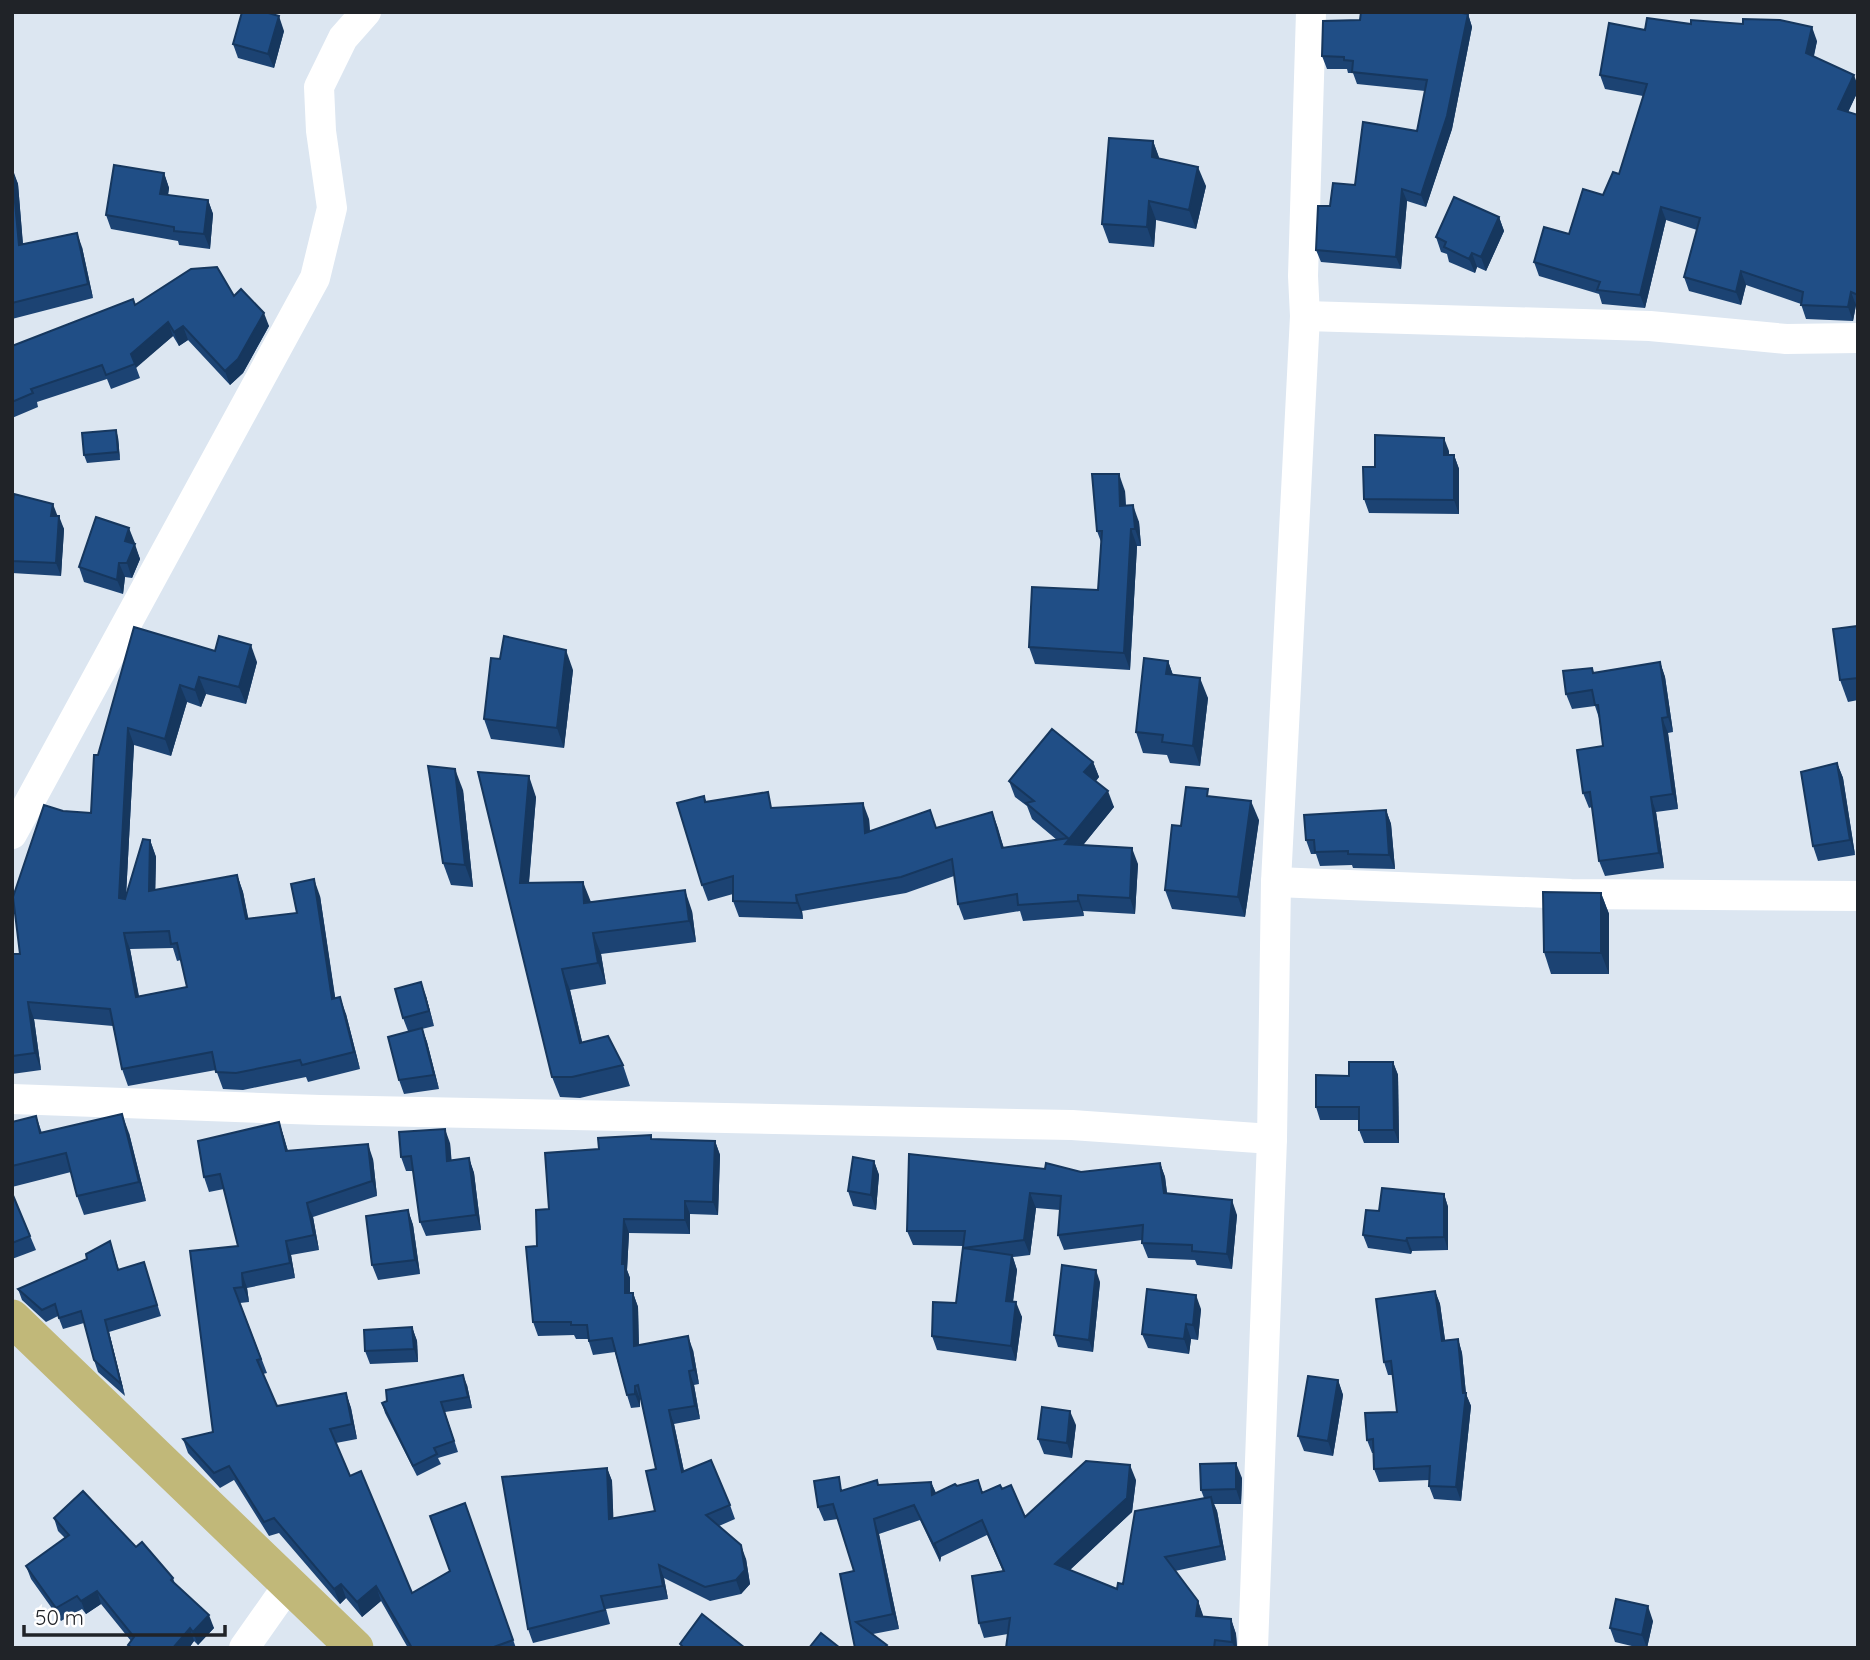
<svg xmlns="http://www.w3.org/2000/svg" width="1870" height="1660" viewBox="0 0 1870 1660" font-family="Quicksand,sans-serif">
<rect width="100%" height="100%" fill="#dce6f1"/>
<g fill="none" stroke-linecap="round" stroke-linejoin="round">
<g stroke="#fff" stroke-width="30">
<polyline points="1305,316 1650,326 1786,339 1858,338"/>
<polyline points="12,834 315,278 332,208 321,131 319,87 343,38 366,12"/>
<polyline points="1276,882 1571,894 1858,896"/>
<polyline points="12,1099 320,1110 1072,1125 1272,1139"/>
<polyline points="244,1648 289,1584"/>
<polyline points="1253,1648 1272,1139 1276,882 1305,316 1303,276 1311,12"/>
</g>
<polyline stroke="#c1b879" stroke-width="37" points="12,1318 355,1648"/>
</g>
<g fill="#1c4373" fill-rule="evenodd">
<polygon points="1468,14 1472,27 1452,129 1426,207 1407,201 1401,269 1321,262 1316,250 1330,206 1417,131 1425,91 1357,84 1353,73 1348,73 1347,69 1327,69 1322,56"/>
<polygon points="1691,24 1817,41 1814,56 1858,91 1848,112 1858,115 1858,306 1856,305 1853,321 1806,319 1801,304 1746,285 1741,305 1689,291 1684,277 1697,230 1666,220 1645,308 1602,304 1599,294 1539,276 1534,262 1569,234 1603,195 1619,174 1643,96 1605,89 1600,75 1645,30"/>
<polygon points="284,31 274,68 238,58 233,44"/>
<polygon points="1153,141 1159,158 1206,186 1196,229 1156,220 1154,247 1109,243 1102,224"/>
<polygon points="12,170 18,184 23,244 82,247 93,298 12,319"/>
<polygon points="164,173 169,188 168,195 208,200 213,214 210,249 179,245 178,241 111,229 106,215"/>
<polygon points="1499,217 1504,231 1486,271 1477,267 1475,273 1449,262 1447,254 1441,252 1436,237"/>
<polygon points="234,296 269,326 243,373 230,385 188,340 179,346 173,336 136,367 140,378 111,389 107,379 37,402 38,407 12,418 12,346 135,305"/>
<polygon points="118,437 120,460 87,463 84,455"/>
<polygon points="1449,451 1449,455 1454,455 1459,469 1459,514 1369,513 1364,499 1375,467"/>
<polygon points="1125,491 1126,505 1139,522 1141,546 1137,546 1130,670 1035,664 1029,647 1098,590 1101,542 1097,531"/>
<polygon points="12,506 57,516 64,529 61,576 12,573"/>
<polygon points="135,543 134,544 140,559 132,578 125,577 123,594 84,582 79,567"/>
<polygon points="1858,626 1858,700 1848,702 1840,680"/>
<path d="M215 651 257 662 246 704 206 694 201 707 187 702 171 756 134 745 126 896 150 840 156 857 155 890 237 875 243 892 248 919 297 913 320 896 335 998 346 1014 360 1069 308 1082 306 1077 243 1090 223 1089 216 1070 128 1086 122 1069 113 1026 34 1019 41 1070 12 1074V954H20L63 811 91 813 98 755ZM173 948 177 961 181 960 187 987 139 996 130 949Z"/>
<polygon points="1168,661 1173,675 1208,698 1200,766 1170,763 1167,755 1143,753 1136,732"/>
<polygon points="1660,662 1665,677 1673,732 1668,733 1678,809 1656,812 1664,868 1605,876 1599,861 1592,807 1589,808 1583,793 1603,746 1599,718 1595,706 1572,709 1566,694 1594,673"/>
<polygon points="573,670 564,748 491,739 484,719"/>
<polygon points="1093,762 1099,777 1096,781 1114,807 1083,845 1138,864 1135,914 1083,911 1084,916 1023,921 1020,911 964,920 958,904 954,876 906,893 802,911 803,919 739,917 733,901 733,894 708,901 702,885 704,796 706,801 869,819 870,832 936,828 992,812 1004,848 1057,840 1032,819 1027,806 1015,797 1009,781"/>
<polygon points="1837,763 1843,778 1855,855 1818,861 1813,846"/>
<polygon points="478,772 536,797 529,883 591,902 692,911 696,942 601,954 606,984 570,990 582,1042 623,1065 630,1086 580,1098 560,1097 552,1077"/>
<polygon points="463,790 473,887 451,885 443,863"/>
<polygon points="1210,796 1259,820 1245,917 1172,909 1165,890 1181,826"/>
<polygon points="1386,810 1391,824 1395,869 1353,868 1352,865 1320,866 1316,854 1311,854 1306,840"/>
<polygon points="1601,893 1609,914 1609,974 1551,974 1544,952"/>
<polygon points="426,996 434,1026 422,1029 427,1042 439,1089 404,1094 399,1080 408,1031 403,1018"/>
<polygon points="1393,1062 1398,1075 1399,1143 1364,1143 1359,1130 1359,1120 1320,1120 1316,1107 1349,1076"/>
<polygon points="36,1116 42,1133 129,1133 146,1201 84,1215 77,1196 71,1172 12,1187 12,1122"/>
<polygon points="279,1122 288,1151 373,1159 377,1196 313,1217 319,1250 291,1255 295,1278 247,1288 249,1302 240,1303 267,1373 263,1374 277,1406 346,1393 351,1408 357,1439 336,1443 350,1476 412,1593 450,1571 465,1503 516,1648 408,1648 381,1601 362,1617 346,1598 340,1604 279,1533 269,1536 234,1480 220,1488 188,1453 183,1439 213,1432 238,1246 224,1189 209,1192 204,1177"/>
<polygon points="652,1139 715,1141 720,1155 718,1215 690,1214 690,1234 629,1233 627,1270 630,1278 630,1293 633,1293 638,1307 639,1345 693,1350 699,1384 694,1385 700,1419 674,1424 684,1471 730,1505 735,1519 719,1526 746,1559 750,1584 741,1594 710,1601 664,1578 668,1599 606,1609 610,1624 533,1643 528,1629 607,1468 612,1481 613,1518 655,1511 656,1469 641,1399 640,1399 640,1407 631,1408 627,1395 615,1352 593,1355 588,1339 576,1339 574,1335 538,1336 533,1322 537,1246 549,1209 599,1149"/>
<polygon points="450,1143 451,1160 469,1158 474,1173 481,1230 426,1236 420,1222 413,1171 406,1171 401,1157"/>
<polygon points="874,1161 879,1175 876,1210 853,1206 848,1191"/>
<polygon points="1160,1163 1165,1177 1167,1194 1237,1215 1232,1269 1197,1265 1195,1260 1148,1258 1142,1243 1142,1240 1064,1250 1058,1235 1060,1210 1036,1208 1030,1255 1013,1257 1017,1270 1013,1302 1022,1317 1016,1361 937,1350 932,1336 956,1303 963,1246 913,1245 907,1231 1045,1169 1081,1172"/>
<polygon points="12,1193 36,1250 12,1259"/>
<polygon points="1444,1194 1448,1207 1448,1250 1412,1251 1411,1254 1368,1248 1363,1235 1379,1211"/>
<polygon points="408,1210 413,1225 420,1274 378,1280 372,1265"/>
<polygon points="110,1241 119,1270 144,1262 161,1316 109,1332 125,1396 98,1372 94,1360 84,1323 63,1329 58,1316 46,1322 22,1300 18,1289 87,1259"/>
<polygon points="1100,1282 1093,1352 1058,1347 1054,1335"/>
<polygon points="1435,1291 1440,1304 1445,1340 1458,1339 1462,1353 1466,1394 1471,1406 1461,1501 1434,1499 1429,1486 1430,1480 1379,1482 1374,1469 1373,1453 1372,1453 1367,1440 1397,1412 1393,1375 1388,1375 1384,1362"/>
<polygon points="1201,1309 1198,1340 1191,1339 1189,1354 1148,1348 1142,1334"/>
<polygon points="412,1327 417,1341 418,1362 370,1364 365,1351"/>
<polygon points="1338,1380 1343,1395 1333,1456 1304,1451 1298,1436"/>
<polygon points="467,1385 472,1408 445,1412 458,1452 438,1458 441,1464 417,1476 385,1413 382,1403"/>
<polygon points="1076,1425 1072,1458 1044,1454 1038,1439"/>
<polygon points="1242,1478 1241,1504 1214,1504 1217,1511 1226,1560 1175,1571 1198,1601 1203,1617 1231,1619 1236,1634 1237,1648 1006,1648 1008,1634 984,1638 979,1623 1003,1571 987,1535 941,1557 940,1562 920,1520 879,1534 899,1629 873,1634 855,1648 854,1571 838,1519 824,1521 818,1507 844,1491 878,1485 931,1482 936,1493 978,1480 983,1493 1002,1489 1025,1517 1136,1480 1132,1512 1070,1570 1117,1589 1123,1584 1204,1498 1201,1490"/>
<polygon points="54,1518 136,1547 173,1578 175,1584 214,1628 198,1645 194,1641 189,1648 129,1648 128,1645 131,1641 101,1604 86,1614 82,1609 61,1621 31,1579 26,1566 65,1538 58,1531"/>
<polygon points="1653,1621 1647,1648 1640,1648 1615,1642 1610,1628"/>
</g>
<g fill="#16375e">
<polygon points="1468,14 1472,27 1452,129 1426,207 1421,195"/>
<polygon points="279,16 284,31 274,68 268,54"/>
<polygon points="1812,27 1817,41 1811,67 1806,53"/>
<polygon points="1854,75 1858,86 1858,91 1843,123 1838,109"/>
<polygon points="1153,141 1160,160 1152,157"/>
<polygon points="1198,167 1206,186 1196,229 1189,210"/>
<polygon points="13,170 18,184 24,259 19,245"/>
<polygon points="164,173 169,188 166,208 160,194"/>
<polygon points="1402,189 1407,201 1401,269 1396,257"/>
<polygon points="208,200 213,214 210,249 204,234"/>
<polygon points="1149,201 1156,220 1154,247 1147,227"/>
<polygon points="1661,207 1666,220 1645,308 1640,295"/>
<polygon points="1499,217 1504,231 1486,271 1481,257"/>
<polygon points="77,233 82,247 93,298 88,284"/>
<polygon points="1472,253 1477,267 1475,273 1469,259"/>
<polygon points="1741,271 1746,285 1741,305 1736,292"/>
<polygon points="1851,292 1856,305 1853,321 1848,307"/>
<polygon points="264,313 269,326 243,373 230,385 225,371"/>
<polygon points="168,322 173,336 136,368 131,354"/>
<polygon points="183,326 188,340 179,346 174,332"/>
<polygon points="116,430 118,437 120,460 118,452"/>
<polygon points="1444,438 1449,451 1449,469 1444,455"/>
<polygon points="1454,455 1459,469 1459,514 1454,500"/>
<polygon points="1119,474 1125,491 1126,522 1120,506"/>
<polygon points="53,504 58,517 51,516"/>
<polygon points="1133,505 1139,522 1141,546 1135,529"/>
<polygon points="59,516 64,529 61,576 56,563"/>
<polygon points="129,528 135,543 131,553 135,544 140,559 132,578 127,563 125,541"/>
<polygon points="1131,529 1137,546 1130,670 1124,653"/>
<polygon points="119,563 125,577 123,594 117,580"/>
<polygon points="251,645 257,662 246,704 239,687"/>
<polygon points="566,650 573,670 564,748 557,728"/>
<polygon points="1168,661 1175,681 1166,674"/>
<polygon points="1660,662 1665,677 1673,732 1668,717"/>
<polygon points="199,677 206,694 201,707 195,690"/>
<polygon points="1200,678 1208,698 1200,766 1193,746"/>
<polygon points="180,685 187,702 171,756 165,739"/>
<polygon points="1662,718 1668,733 1678,809 1673,794"/>
<polygon points="128,728 134,745 125,915 119,898"/>
<polygon points="1093,762 1099,777 1090,788 1084,772"/>
<polygon points="1837,763 1843,778 1855,855 1850,840"/>
<polygon points="455,769 463,790 473,887 465,865"/>
<polygon points="529,776 536,797 527,904 520,883"/>
<polygon points="1108,791 1114,807 1071,860 1065,844"/>
<polygon points="1651,797 1656,812 1664,868 1659,853"/>
<polygon points="1251,801 1259,820 1245,917 1238,897"/>
<polygon points="863,803 869,819 871,849 865,833"/>
<polygon points="1386,810 1391,824 1395,869 1389,855"/>
<polygon points="992,812 998,828 1008,864 1002,848"/>
<polygon points="150,840 156,857 155,908 149,891"/>
<polygon points="1132,848 1138,864 1135,914 1130,898"/>
<polygon points="237,875 243,892 252,936 246,919"/>
<polygon points="314,879 320,896 338,1016 332,999"/>
<polygon points="583,882 591,902 584,903"/>
<polygon points="685,890 692,911 696,942 689,921"/>
<polygon points="1601,893 1609,914 1609,974 1601,953"/>
<polygon points="796,895 802,911 803,919 797,903"/>
<polygon points="1078,895 1083,911 1084,916 1078,901"/>
<polygon points="124,933 130,949 142,1014 136,997"/>
<polygon points="593,933 601,954 606,984 598,963"/>
<polygon points="562,969 570,990 587,1063 580,1043"/>
<polygon points="421,982 426,996 434,1026 429,1011"/>
<polygon points="340,997 346,1014 360,1069 354,1052"/>
<polygon points="28,1002 34,1019 41,1070 35,1053"/>
<polygon points="422,1028 427,1042 439,1089 434,1075"/>
<polygon points="1393,1062 1398,1075 1399,1143 1394,1130"/>
<polygon points="122,1114 129,1133 146,1201 139,1182"/>
<polygon points="279,1122 284,1137 292,1166 286,1151"/>
<polygon points="445,1129 450,1143 453,1175 447,1161"/>
<polygon points="715,1141 720,1155 718,1215 713,1202"/>
<polygon points="368,1144 373,1159 377,1196 372,1181"/>
<polygon points="469,1158 474,1173 481,1230 476,1215"/>
<polygon points="874,1161 879,1175 876,1210 871,1195"/>
<polygon points="1160,1163 1165,1177 1169,1208 1164,1193"/>
<polygon points="1030,1193 1036,1208 1030,1255 1024,1240"/>
<polygon points="1444,1194 1448,1207 1448,1250 1444,1237"/>
<polygon points="1232,1200 1237,1215 1232,1269 1227,1254"/>
<polygon points="685,1201 690,1214 690,1234 685,1220"/>
<polygon points="307,1203 313,1217 319,1250 314,1235"/>
<polygon points="408,1210 413,1225 420,1274 415,1260"/>
<polygon points="624,1219 629,1233 627,1270 630,1278 630,1307 625,1293 622,1264"/>
<polygon points="1407,1238 1412,1251 1411,1254 1406,1241"/>
<polygon points="286,1241 291,1255 295,1278 290,1263"/>
<polygon points="1012,1255 1017,1270 1011,1316 1006,1301"/>
<polygon points="1096,1270 1100,1282 1093,1352 1089,1340"/>
<polygon points="242,1273 247,1288 249,1302 243,1287"/>
<polygon points="1435,1291 1440,1304 1447,1354 1442,1341"/>
<polygon points="633,1293 638,1307 639,1359 634,1346"/>
<polygon points="1196,1295 1201,1309 1198,1340 1193,1325"/>
<polygon points="1016,1302 1022,1317 1016,1361 1011,1346"/>
<polygon points="105,1320 109,1332 125,1396 121,1384"/>
<polygon points="1186,1324 1191,1339 1189,1354 1184,1339"/>
<polygon points="412,1327 417,1341 418,1362 414,1349"/>
<polygon points="688,1336 693,1350 699,1384 694,1370"/>
<polygon points="1458,1339 1462,1353 1466,1394 1471,1406 1461,1501 1456,1487 1463,1393"/>
<polygon points="689,1371 694,1385 700,1419 695,1406"/>
<polygon points="463,1375 467,1385 472,1408 468,1397"/>
<polygon points="1338,1380 1343,1395 1333,1456 1328,1441"/>
<polygon points="635,1386 640,1399 640,1407 635,1394"/>
<polygon points="346,1393 351,1408 357,1439 352,1424"/>
<polygon points="669,1410 674,1424 687,1486 682,1472"/>
<polygon points="1070,1411 1076,1425 1072,1458 1067,1443"/>
<polygon points="1236,1463 1242,1478 1241,1504 1236,1489"/>
<polygon points="1130,1465 1136,1480 1132,1512 1060,1579 1055,1564"/>
<polygon points="607,1468 612,1481 614,1533 609,1519"/>
<polygon points="931,1482 937,1496 932,1495"/>
<polygon points="1211,1497 1217,1511 1226,1560 1221,1546"/>
<polygon points="874,1519 879,1534 899,1629 893,1614"/>
<polygon points="935,1543 941,1557 940,1562 935,1548"/>
<polygon points="741,1545 746,1559 750,1584 741,1594 736,1580"/>
<polygon points="659,1565 664,1578 668,1599 663,1586"/>
<polygon points="341,1584 346,1598 340,1604 334,1589"/>
<polygon points="376,1586 381,1601 362,1617 357,1602"/>
<polygon points="97,1591 101,1604 86,1614 81,1601"/>
<polygon points="1198,1601 1203,1615 1201,1630 1196,1616"/>
<polygon points="1648,1606 1653,1621 1647,1648 1642,1635"/>
<polygon points="209,1615 214,1628 198,1645 193,1632"/>
<polygon points="1231,1619 1236,1634 1237,1648 1235,1648 1232,1642"/>
<polygon points="190,1628 194,1641 189,1648 173,1648"/>
</g>
<g fill="#204e86" stroke="#16375e" stroke-width="2" fill-rule="evenodd">
<polygon points="242,12 265,12 279,16 268,54 233,44"/>
<polygon points="1361,12 1456,12 1468,14 1447,116 1421,195 1402,189 1396,257 1316,250 1318,206 1330,206 1333,183 1355,185 1363,122 1417,131 1427,80 1352,72 1353,61 1344,60 1344,57 1322,56 1323,21 1360,20"/>
<polygon points="1647,18 1691,24 1691,20 1743,24 1743,19 1780,20 1812,27 1806,53 1854,75 1838,109 1858,115 1858,295 1851,292 1848,307 1801,305 1803,292 1741,271 1736,292 1684,277 1700,218 1661,207 1640,295 1597,290 1600,282 1534,262 1544,227 1569,234 1583,189 1603,195 1613,172 1619,174 1647,84 1600,75 1609,23 1645,30"/>
<polygon points="1109,138 1153,141 1152,157 1198,167 1189,210 1149,201 1147,227 1102,224"/>
<polygon points="114,165 164,173 160,194 208,200 204,234 174,231 174,227 106,215"/>
<polygon points="12,170 19,245 77,233 88,284 12,303"/>
<polygon points="1454,197 1499,217 1481,257 1472,253 1469,259 1444,247 1446,242 1436,237"/>
<polygon points="217,267 234,296 241,289 264,313 238,359 225,371 183,326 174,332 168,322 131,354 135,364 106,375 102,365 31,389 33,393 12,402 12,346 133,299 135,305 191,269"/>
<polygon points="116,430 118,452 84,455 82,433"/>
<polygon points="1375,435 1444,438 1444,455 1454,455 1454,500 1364,499 1363,467 1375,467"/>
<polygon points="1092,474 1119,474 1120,506 1133,505 1135,529 1131,529 1124,653 1029,647 1032,587 1098,590 1102,531 1097,531"/>
<polygon points="14,494 53,504 51,516 59,516 56,563 12,561 12,506"/>
<polygon points="96,517 129,528 125,541 135,544 127,563 119,563 117,580 79,567"/>
<polygon points="1858,626 1858,678 1840,680 1833,629"/>
<path d="M134 627 215 651 219 636 251 645 239 687 199 677 195 690 180 685 165 739 128 728 119 898 125 899 143 839 150 840 149 891 237 875 246 919 297 913 291 884 314 879 332 999 340 997 354 1052 302 1065 300 1060 236 1073 216 1072 212 1052 122 1069 110 1009 28 1002 35 1053 12 1056V954H20L13 897 44 805 63 811 91 813 94 755H98ZM169 931 171 944 177 943 187 987 136 997 124 933Z"/>
<polygon points="504,636 566,650 557,728 484,719 491,658 500,659"/>
<polygon points="1144,658 1168,661 1166,674 1200,678 1193,746 1162,742 1163,735 1136,732"/>
<polygon points="1660,662 1668,717 1662,718 1673,794 1651,797 1659,853 1599,861 1590,792 1583,793 1577,750 1603,746 1598,705 1595,705 1592,690 1566,694 1563,671 1592,668 1593,673"/>
<polygon points="1052,729 1093,762 1084,772 1108,791 1065,844 1132,848 1130,898 1078,895 1078,901 1018,905 1017,894 958,904 952,859 901,877 796,895 797,903 733,901 733,876 702,885 677,803 704,796 705,802 768,792 771,808 863,803 865,833 930,810 936,828 992,812 1002,848 1068,838 1026,803 1034,801 1009,781"/>
<polygon points="1837,763 1850,840 1813,846 1801,772"/>
<polygon points="428,766 455,769 465,865 443,863"/>
<polygon points="478,772 529,776 520,883 583,882 584,903 685,890 689,921 593,933 598,963 562,969 580,1043 608,1036 623,1065 572,1077 552,1077"/>
<polygon points="1186,787 1208,789 1207,796 1251,801 1238,897 1165,890 1172,825 1181,826"/>
<polygon points="1386,810 1389,855 1348,854 1348,851 1315,852 1314,840 1306,840 1304,815"/>
<polygon points="1543,892 1601,893 1601,953 1544,952"/>
<polygon points="421,982 429,1011 403,1018 395,989"/>
<polygon points="422,1028 434,1075 399,1080 388,1037"/>
<polygon points="1349,1062 1393,1062 1394,1130 1359,1130 1359,1107 1316,1107 1316,1075 1349,1076"/>
<polygon points="122,1114 139,1182 77,1196 66,1153 12,1166 12,1122 36,1116 40,1133"/>
<polygon points="279,1122 286,1151 368,1144 372,1181 307,1203 314,1235 286,1241 290,1263 242,1273 243,1287 234,1288 261,1359 257,1360 277,1406 346,1393 352,1424 330,1429 350,1476 361,1471 412,1593 450,1571 430,1516 465,1503 513,1640 491,1648 412,1648 376,1586 357,1602 341,1584 334,1589 274,1518 264,1522 229,1466 214,1473 183,1439 213,1432 190,1251 238,1246 220,1174 204,1177 198,1141"/>
<polygon points="445,1129 447,1161 469,1158 476,1215 420,1222 411,1156 401,1157 399,1132"/>
<polygon points="651,1135 651,1139 715,1141 713,1202 685,1201 685,1220 624,1219 622,1264 625,1264 625,1293 633,1293 634,1346 688,1336 694,1370 689,1371 695,1406 669,1410 682,1472 711,1460 730,1505 706,1515 741,1545 745,1570 736,1580 705,1587 659,1565 663,1586 601,1596 605,1610 528,1629 502,1477 607,1468 609,1519 655,1511 646,1471 656,1469 638,1385 635,1386 635,1394 627,1395 612,1338 589,1341 587,1325 571,1325 571,1322 533,1322 526,1247 537,1246 536,1210 549,1209 545,1153 599,1149 598,1138"/>
<polygon points="909,1154 1045,1169 1046,1163 1081,1172 1160,1163 1164,1193 1232,1200 1227,1254 1192,1251 1192,1245 1142,1243 1143,1225 1058,1235 1061,1196 1030,1193 1024,1240 963,1248 1012,1255 1006,1301 1016,1302 1011,1346 932,1336 933,1302 956,1303 965,1231 907,1231"/>
<polygon points="853,1157 874,1161 871,1195 848,1191"/>
<polygon points="1382,1188 1444,1194 1444,1237 1407,1238 1406,1241 1363,1235 1366,1210 1379,1211"/>
<polygon points="12,1193 30,1236 12,1243"/>
<polygon points="408,1210 415,1260 372,1265 366,1216"/>
<polygon points="110,1241 118,1270 144,1262 157,1305 105,1320 121,1384 94,1360 81,1311 59,1318 55,1304 42,1310 18,1289 87,1259 86,1254"/>
<polygon points="1062,1265 1096,1270 1089,1340 1054,1335"/>
<polygon points="1147,1289 1196,1295 1193,1325 1186,1324 1184,1339 1142,1334"/>
<polygon points="1435,1291 1442,1341 1458,1339 1463,1393 1466,1393 1456,1487 1429,1486 1430,1466 1374,1469 1373,1439 1367,1440 1365,1413 1397,1412 1391,1361 1384,1362 1376,1299"/>
<polygon points="412,1327 414,1349 365,1351 364,1330"/>
<polygon points="463,1375 468,1397 441,1402 454,1441 434,1448 437,1454 413,1466 382,1403 387,1401 386,1390"/>
<polygon points="1308,1376 1338,1380 1328,1441 1298,1436"/>
<polygon points="1042,1407 1070,1411 1067,1443 1038,1439"/>
<polygon points="1086,1461 1130,1465 1127,1498 1055,1564 1117,1589 1118,1583 1123,1584 1135,1511 1211,1497 1221,1546 1165,1557 1198,1601 1196,1616 1231,1619 1232,1642 1215,1640 1214,1648 1006,1648 1010,1618 979,1623 972,1576 1004,1571 982,1520 935,1543 935,1548 914,1505 874,1519 893,1614 856,1622 887,1645 884,1648 855,1648 840,1574 854,1571 833,1504 818,1507 814,1481 839,1477 841,1491 877,1480 878,1485 931,1482 932,1495 955,1484 957,1486 978,1480 982,1493 1000,1485 1002,1489 1011,1485 1025,1517"/>
<polygon points="1236,1463 1236,1489 1201,1490 1200,1464"/>
<polygon points="83,1491 136,1547 142,1542 173,1578 171,1580 209,1615 193,1632 190,1628 173,1648 132,1648 128,1645 134,1637 97,1591 81,1601 77,1596 56,1608 26,1566 69,1535 54,1518"/>
<polygon points="1616,1599 1648,1606 1642,1635 1610,1628"/>
<polygon points="702,1614 745,1648 684,1648 680,1644"/>
<polygon points="821,1633 840,1648 809,1648"/>
</g>
<rect width="1870" height="1660" fill="none" stroke="#202328" stroke-width="28"/>
<path d="M24 1625v10h201v-10" fill="none" stroke="#202328" stroke-width="3.5"/>
<text x="35" y="1625" font-size="21" fill="#202328" stroke="#ffffff" stroke-width="5" paint-order="stroke">50 m</text>
</svg>
